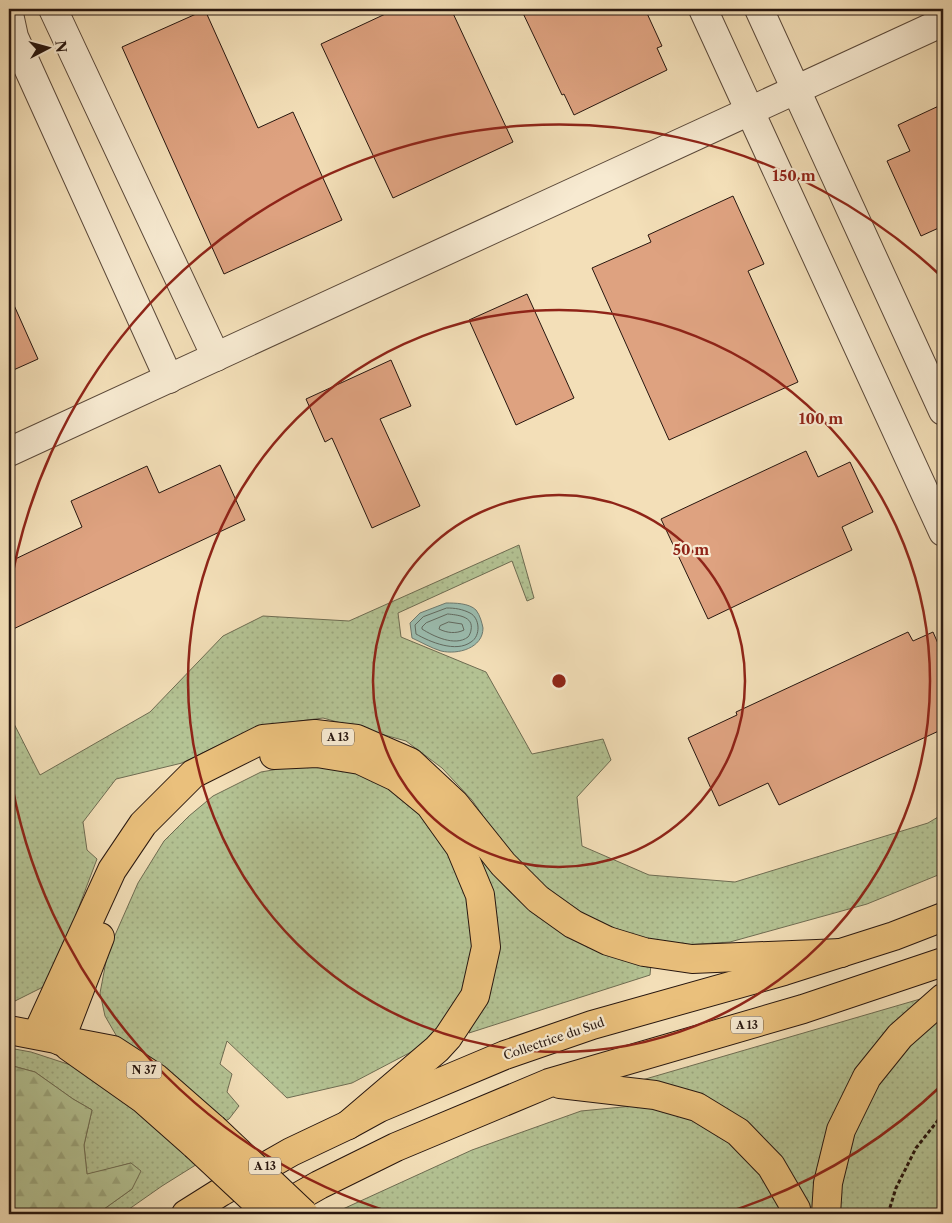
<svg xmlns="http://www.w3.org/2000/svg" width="952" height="1223" viewBox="0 0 952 1223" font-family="'Libre Caslon Text',serif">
<defs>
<pattern id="grass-dots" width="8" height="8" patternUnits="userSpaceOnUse" patternTransform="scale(1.25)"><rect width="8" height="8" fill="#b4c394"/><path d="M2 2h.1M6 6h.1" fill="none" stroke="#9ba77e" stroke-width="1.8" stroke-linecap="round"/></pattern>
<pattern id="forest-firs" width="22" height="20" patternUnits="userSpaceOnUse" patternTransform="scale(1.25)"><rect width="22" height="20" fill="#b4c394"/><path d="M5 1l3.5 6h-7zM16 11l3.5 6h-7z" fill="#9ba77e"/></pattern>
</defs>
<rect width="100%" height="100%" fill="#f3dfb8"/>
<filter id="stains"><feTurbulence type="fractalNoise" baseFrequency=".004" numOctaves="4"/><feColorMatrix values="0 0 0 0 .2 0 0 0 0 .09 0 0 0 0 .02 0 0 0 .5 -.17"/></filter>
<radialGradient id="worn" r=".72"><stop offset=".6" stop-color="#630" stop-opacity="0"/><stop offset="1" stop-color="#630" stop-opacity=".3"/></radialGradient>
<g fill="url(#grass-dots)" stroke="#6e6c52">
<polygon points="519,545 534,598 527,601 512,561 398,613 401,637 486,672 532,754 603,739 611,760 577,797 582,846 649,875 735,882 928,823 943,814 943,873 867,904 730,942 684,945 648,940 597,922 570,907 534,877 499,840 472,800 442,768 406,741 323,718 276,724 250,730 182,763 116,779 83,822 87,850 97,859 66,941 53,982 9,1004 9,714 40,775 150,712 223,636 263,616 349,621"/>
<polygon points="290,767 319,767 360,771 396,791 425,815 452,853 473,899 477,948 465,993 438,1031 413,1051 352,1083 287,1098 227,1041 220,1064 232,1074 227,1092 239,1106 229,1119 223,1122 120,1042 105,1016 100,993 108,951 138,883 164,841 189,816 213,796 261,772"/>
<polygon points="479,847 651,964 650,975 469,1033 483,998"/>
<polygon points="934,995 903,1024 819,1214 806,1214 797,1188 642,1080"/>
<path d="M943 1014V1214H837C841 1149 862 1096 906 1047 917 1035 931 1024 943 1014Z"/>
<polygon points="9,1048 31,1052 89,1071 202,1161 162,1186 122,1214 97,1214 132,1189 131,1163 87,1175 84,1145 92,1110 73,1099 35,1072 9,1065"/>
<polygon points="643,1105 692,1116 732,1138 763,1171 787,1214 332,1214 472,1150 581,1111"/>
</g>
<polygon fill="url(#forest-firs)" stroke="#6e6c52" points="9,1065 35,1072 73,1099 92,1110 84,1145 87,1174 131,1163 141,1171 132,1189 97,1214 9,1214"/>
<path fill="#9bbdb0" stroke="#6d7a70" d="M446 603C455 603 469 603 476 610 480 615 482 623 483 628 483 648 458 655 441 651 431 648 421 642 412 638L410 623 420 613Z"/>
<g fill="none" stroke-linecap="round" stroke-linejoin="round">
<g stroke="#616a60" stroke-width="1">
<path d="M447 608C455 608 462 609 470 613 480 618 481 636 471 642 456 653 430 642 416 634L415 625 423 617Z"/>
<path d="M448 614C457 615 474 616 471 630 471 632 469 636 468 637 455 647 433 636 422 629V627L426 623Z"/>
<path d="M449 622 462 624 464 630C456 634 447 633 439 629L440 626Z"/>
</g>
</g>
<g fill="#dea280" stroke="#27160f">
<polygon points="396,9 451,9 513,142 393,198 321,44"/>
<polygon points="521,9 645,9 662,46 657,48 667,70 574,115 564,94 562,95"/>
<polygon points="205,10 258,128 293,112 342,220 224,274 122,47"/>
<polygon points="943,104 943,226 921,236 887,161 910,151 898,125"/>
<polygon points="733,196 764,264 748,271 798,382 669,440 592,268 651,242 648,235"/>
<polygon points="9,294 38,359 9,372"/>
<polygon points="527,294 574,398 516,425 469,320"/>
<polygon points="391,360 411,406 380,419 420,506 372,528 332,438 325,442 306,399"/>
<polygon points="806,451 818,477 850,462 873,512 842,527 852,550 708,619 661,519"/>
<polygon points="220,465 245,520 9,631 9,562 82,527 71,501 147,466 159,493"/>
<polygon points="908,632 913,641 933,632 943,655 943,729 779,805 768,783 719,806 688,738 737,715 736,712"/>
</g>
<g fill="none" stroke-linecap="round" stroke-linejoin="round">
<g stroke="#5a4839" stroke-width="30">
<g id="minor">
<polyline points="53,9 216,357"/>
<polyline points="703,9 943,532"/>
<polyline points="759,9 943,411"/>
<polyline points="9,14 14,37 169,379"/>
<polyline points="9,452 943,22"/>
</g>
</g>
<g stroke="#27160f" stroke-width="30">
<g id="primary">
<polyline points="9,1030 113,1050 156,1078 213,1128"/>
<polyline points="68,1046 143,1099 195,1145"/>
</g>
</g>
<g stroke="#27160f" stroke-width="30">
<g id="motorway">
<polyline points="274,755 317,753 360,760 396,777 430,805 460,847 480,895 486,947 475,996 448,1037 437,1049 348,1125"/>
<polyline points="37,1034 112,870 143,824 193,774 263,739 315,734 357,739 410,762 455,804 503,864 538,899 573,924 608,941 644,952 692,959 841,953"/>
<polyline points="60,1041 100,937"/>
<polyline points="560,1084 655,1095 697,1107 738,1132 771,1166 796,1209 797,1214"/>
<polyline points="270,1213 319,1185 396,1147 549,1083 803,1009 943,962"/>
<polyline points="186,1214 221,1192 291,1152 348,1125 379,1108 505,1055 592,1025 784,971 894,936 943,917"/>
<polyline points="826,1214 828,1183 841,1130 867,1077 900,1036 943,998"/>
</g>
</g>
<polyline stroke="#27160f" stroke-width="3" stroke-dasharray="4 2.5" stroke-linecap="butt" points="888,1214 896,1188 916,1148 943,1114"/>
<use href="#minor" stroke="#f7ead1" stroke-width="28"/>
<use href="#primary" stroke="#eac07c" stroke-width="28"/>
<use href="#motorway" stroke="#eac07c" stroke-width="28"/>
<g stroke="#27160f" stroke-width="30" stroke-linecap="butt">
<g id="primary-bridge">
<polyline points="213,1128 304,1214"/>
<polyline points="195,1145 269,1214"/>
</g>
</g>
<use href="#primary-bridge" stroke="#eac07c" stroke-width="28"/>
</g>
<g fill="none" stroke="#8f2418" stroke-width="2.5">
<circle cx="559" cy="681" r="186"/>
<circle cx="559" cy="681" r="371"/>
<path d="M942 1085A557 557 0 0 1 722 1214M396 1214A557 557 0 0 1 9 768M9 594A557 557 0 0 1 942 277"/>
</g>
<g text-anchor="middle" stroke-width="4.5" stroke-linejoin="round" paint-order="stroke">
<g fill="#f7ead1" stroke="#655649" stroke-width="1">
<rect x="322" y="728.5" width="32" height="17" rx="4"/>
<rect x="731" y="1016.5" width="32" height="17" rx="4"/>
<rect x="126.5" y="1061.5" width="35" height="17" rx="4"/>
<rect x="249" y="1157.5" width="32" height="17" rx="4"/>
</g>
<g font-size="11" font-weight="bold" fill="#27160f">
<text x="338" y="741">A 13</text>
<text x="747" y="1029">A 13</text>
<text x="144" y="1074">N 37</text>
<text x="265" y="1170">A 13</text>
</g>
<g font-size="12" fill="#27160f" stroke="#f7ead1">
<text transform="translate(554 1039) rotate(-19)" y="4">Collectrice du Sud</text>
</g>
</g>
<circle cx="559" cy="681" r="8" fill="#8f2418" stroke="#f7ead1" stroke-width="2.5"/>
<g font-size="15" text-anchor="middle" font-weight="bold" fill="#8f2418" stroke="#f7ead1" stroke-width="4.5" stroke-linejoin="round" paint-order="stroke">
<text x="794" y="181">150 m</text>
<text x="821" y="424">100 m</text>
<text x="691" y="555">50 m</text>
</g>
<rect width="952" height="1223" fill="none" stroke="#f3dfb8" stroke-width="30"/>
<rect x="10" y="10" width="932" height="1203" fill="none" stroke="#27160f" stroke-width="2.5"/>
<rect x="15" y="15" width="922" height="1193" fill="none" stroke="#27160f"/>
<g transform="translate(48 48) rotate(84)" stroke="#f7ead1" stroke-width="4" paint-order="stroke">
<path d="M0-4L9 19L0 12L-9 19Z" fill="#27160f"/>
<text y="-8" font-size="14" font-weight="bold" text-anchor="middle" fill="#27160f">N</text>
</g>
<rect width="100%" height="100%" filter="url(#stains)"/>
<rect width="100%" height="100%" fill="url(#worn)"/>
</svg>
